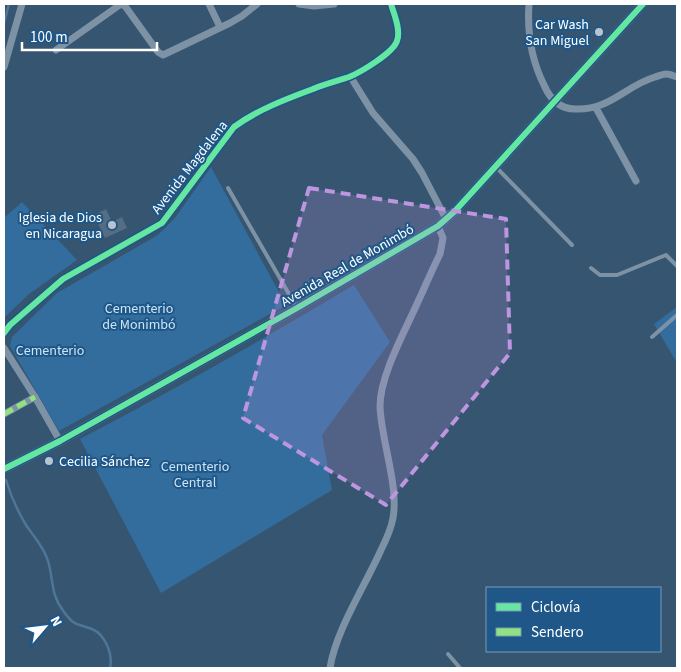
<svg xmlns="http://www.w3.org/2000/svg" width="681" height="672" viewBox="0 0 681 672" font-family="'Source Sans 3',sans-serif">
<rect width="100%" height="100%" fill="#365570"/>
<g fill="#326d9e">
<polygon points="211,167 286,305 59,431 10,346 12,337 57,293 158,235 175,218"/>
<polygon points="22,202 77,260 29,294 4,318 4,218"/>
<path d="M354 285 390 342 322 435 332 490 161 593 80 439C173 390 264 339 354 285Z"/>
<polygon points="677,307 677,363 654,324"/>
</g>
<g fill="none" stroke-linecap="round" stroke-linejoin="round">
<g stroke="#4e7698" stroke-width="2.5">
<polyline points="4,23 9,4"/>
<path d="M6 480C11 497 17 510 26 525 34 537 44 547 48 561 54 581 50 594 64 612 75 627 77 623 92 629 106 635 113 655 110 668"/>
</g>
</g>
<g fill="#546d82">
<polygon points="598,26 605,32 599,39 592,33"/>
<polygon points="106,209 112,222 122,217 127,228 105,238 94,215"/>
</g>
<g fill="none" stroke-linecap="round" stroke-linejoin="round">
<g stroke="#7d92a5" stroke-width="4">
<polyline points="495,166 572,245"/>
<polyline points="228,188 297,308"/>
<polyline points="591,268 600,275 617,275 666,255 677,266"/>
<polyline points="652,337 677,315"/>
<polyline points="448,654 460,668"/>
</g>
<g stroke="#7d92a5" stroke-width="7">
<polyline points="209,4 220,27"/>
<polyline points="299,4 314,6 334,4"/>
<path d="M529 4C527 33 531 59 544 85 550 99 559 109 575 109 609 111 625 86 655 77 658 76 663 74 666 74 670 74 674 76 677 77"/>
<polyline points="56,50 121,4 125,6 158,52 163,55 230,23 242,16 257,4"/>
<polyline points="4,67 22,4"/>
<polyline points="350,76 373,113 413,159 422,173 446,219"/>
<polyline points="596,108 636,181"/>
<path d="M4 333 10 325 63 279 162 223 234 127C257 110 286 99 313 89 324 84 337 81 349 77 361 72 393 53 397 41 401 30 394 14 391 4"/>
<polyline points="4,348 35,397 60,441"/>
<polyline points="4,414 35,397"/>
<path d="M330 668C336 630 365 586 381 550 386 540 391 530 393 518 399 486 381 440 380 406 380 376 404 333 416 306 424 289 431 272 440 254L443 238 438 226"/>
</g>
<polyline stroke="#7d92a5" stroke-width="9" points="4,469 60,441 297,308 438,226 455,211 643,4"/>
<polyline stroke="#91e382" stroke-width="5" stroke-dasharray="10 5" stroke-linecap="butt" points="4,414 35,397"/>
<g stroke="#1e5788" stroke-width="9">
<g id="cycleway">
<path d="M4 333 10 325 63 279 162 223 234 127C257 110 286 99 313 89 324 84 337 81 349 77 361 72 393 53 397 41 401 30 394 14 391 4"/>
<polyline points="4,469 60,441 297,308 438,226 455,211 643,4"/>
</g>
</g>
<use href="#cycleway" stroke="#66e7a1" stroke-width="6"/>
</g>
<path fill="#bd96df" fill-opacity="0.2" stroke="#bd96df" stroke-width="4" stroke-dasharray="10 6" stroke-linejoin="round" d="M309 188 506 219 510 353 386 505 243 418Z"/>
<g fill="#b9c4cd" stroke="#1e5788" stroke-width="2">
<circle cx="599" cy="32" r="5"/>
<circle cx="112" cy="225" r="5"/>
<circle cx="49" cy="461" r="5"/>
</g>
<g text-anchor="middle" stroke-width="4" stroke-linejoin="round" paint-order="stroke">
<g font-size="14" fill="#fff" stroke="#1e5788" text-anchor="end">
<text x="589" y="29">Car Wash<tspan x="589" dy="16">San Miguel</tspan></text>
<text x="102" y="222">Iglesia de Dios<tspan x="102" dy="16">en Nicaragua</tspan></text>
<text x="59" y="466" text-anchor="start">Cecilia Sánchez</text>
</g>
<g font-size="14" fill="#fff" stroke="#1e5788">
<text transform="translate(189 167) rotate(-52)" y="5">Avenida Magdalena</text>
<text transform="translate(347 265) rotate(-30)" y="5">Avenida Real de Monimbó</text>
</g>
<g font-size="14" fill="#cce5f8" stroke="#1e5788">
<text x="139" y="313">Cementerio<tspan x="139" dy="16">de Monimbó</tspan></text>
<text x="50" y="355">Cementerio</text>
<text x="195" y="471">Cementerio<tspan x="195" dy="16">Central</tspan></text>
</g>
</g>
<rect width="681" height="672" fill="none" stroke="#ffffff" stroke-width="10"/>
<rect x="486" y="587" width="175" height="65" fill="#1e5788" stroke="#789ab8"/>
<rect x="496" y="603" width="25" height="8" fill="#66e7a1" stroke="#789ab8"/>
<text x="531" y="612" font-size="15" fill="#ffffff">Ciclovía</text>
<rect x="496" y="628" width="25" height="8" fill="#91e382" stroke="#789ab8"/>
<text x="531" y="637" font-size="15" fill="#ffffff">Sendero</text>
<g transform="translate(45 627) rotate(62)" stroke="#1e5788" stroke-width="4" paint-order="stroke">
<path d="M0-4L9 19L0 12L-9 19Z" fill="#ffffff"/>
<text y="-8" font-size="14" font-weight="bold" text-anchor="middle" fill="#ffffff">N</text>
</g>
<path d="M22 42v8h135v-8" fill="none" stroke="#ffffff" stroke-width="2.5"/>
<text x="30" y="42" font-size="15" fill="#ffffff" stroke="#1e5788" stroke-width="4" paint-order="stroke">100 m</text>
</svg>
